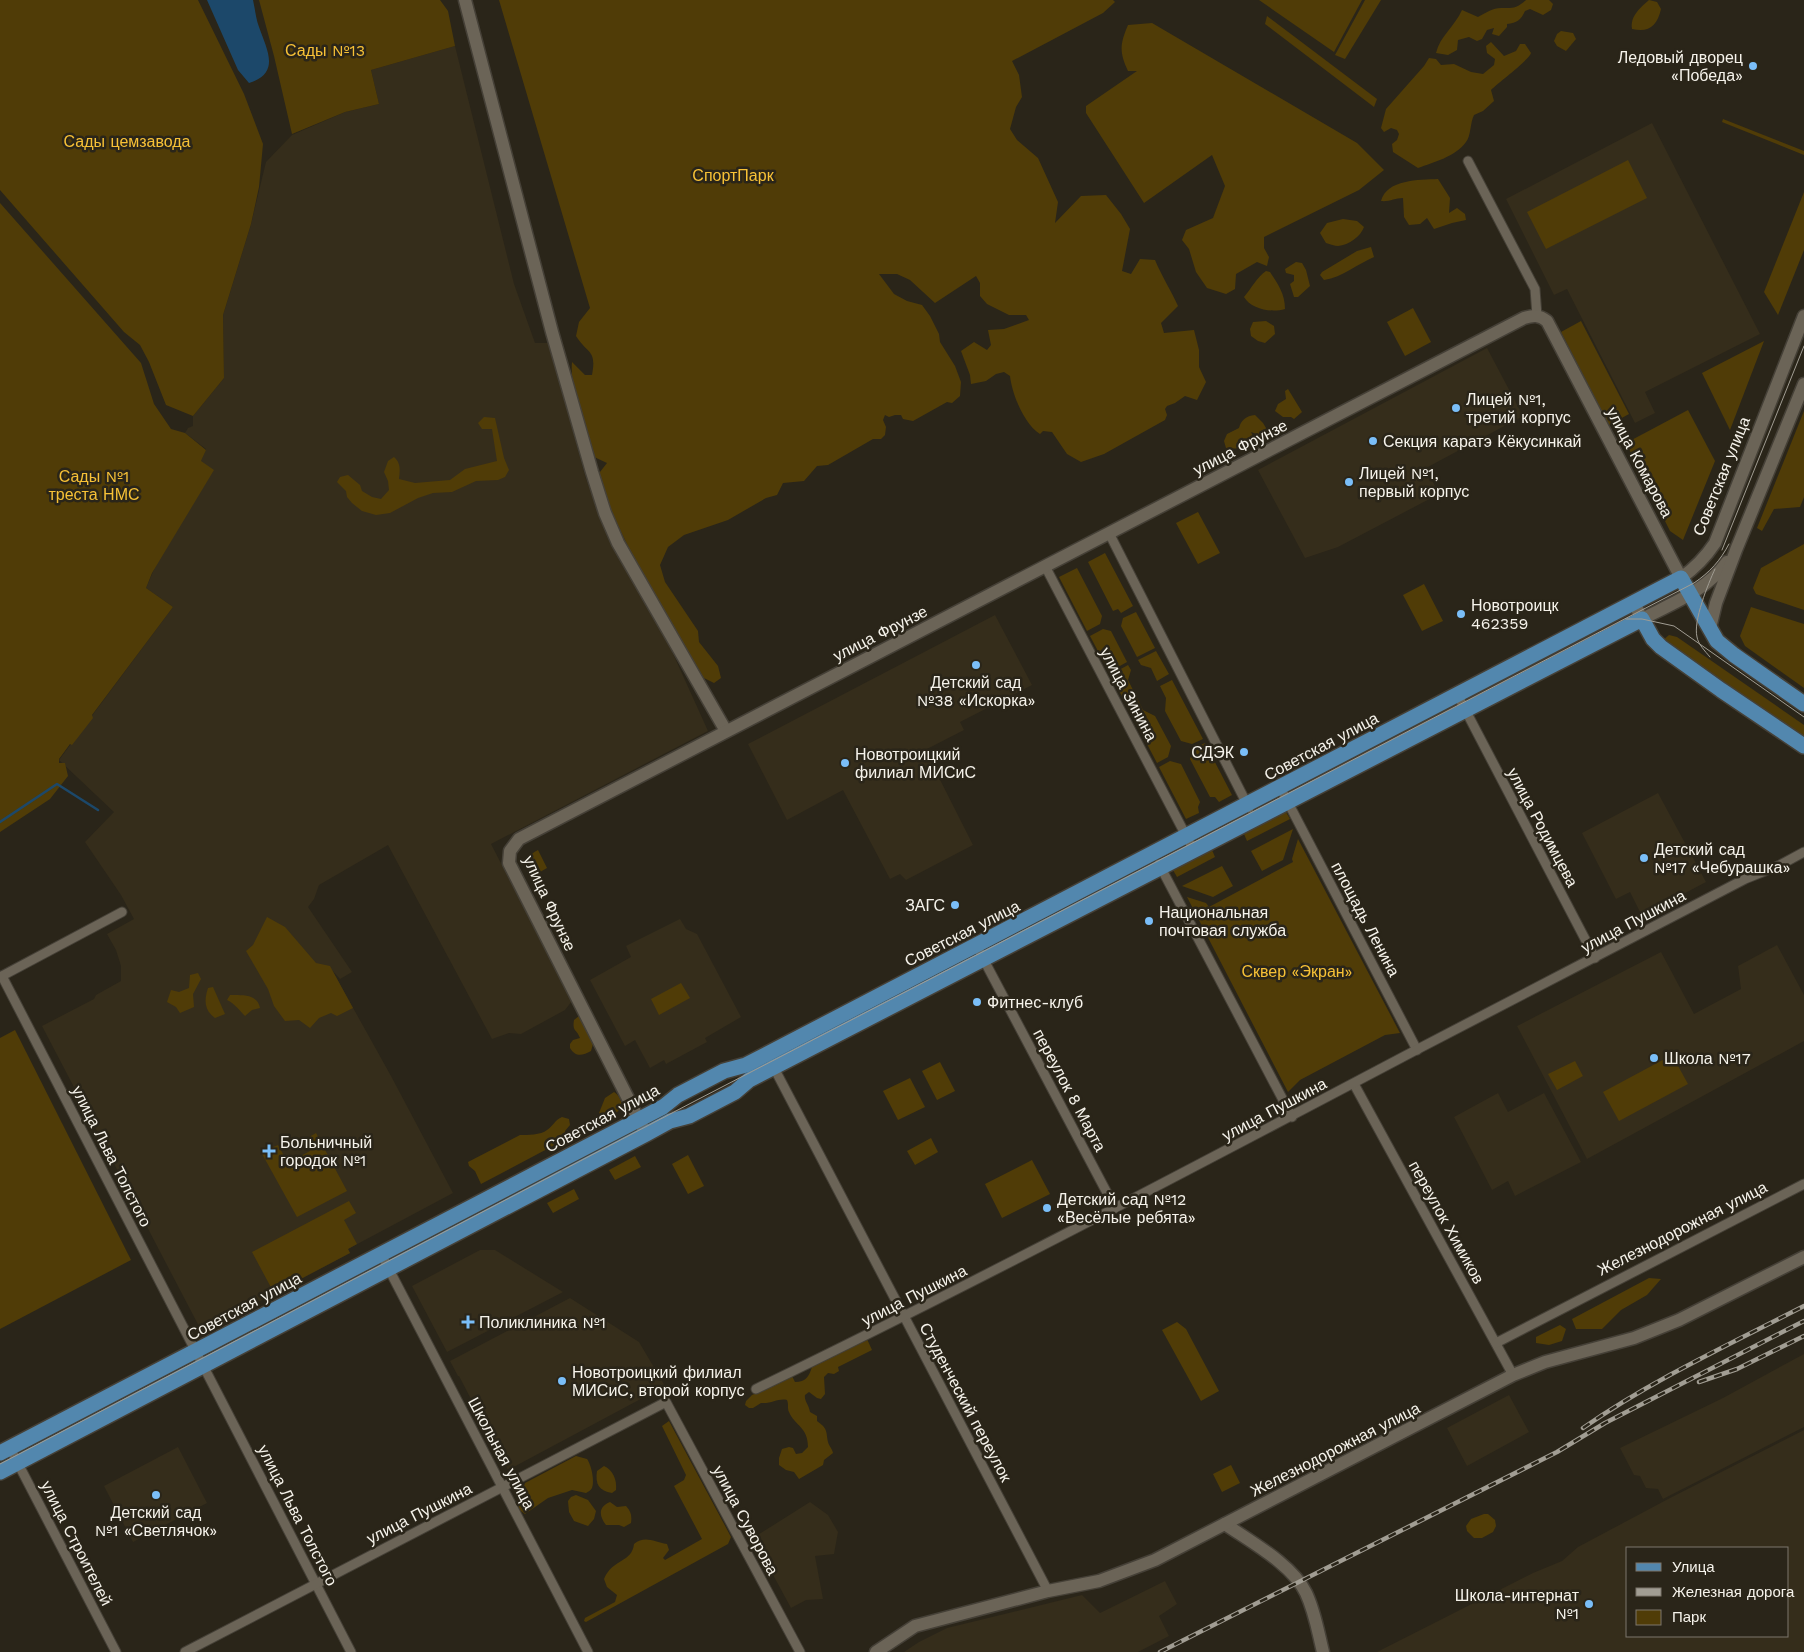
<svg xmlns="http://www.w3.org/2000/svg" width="1804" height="1652" viewBox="0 0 1804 1652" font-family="'Work Sans',sans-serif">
<rect width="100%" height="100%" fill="#2a2519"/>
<g fill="#352d1b" fill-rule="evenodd">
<polygon points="455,46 514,284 535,343 549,343 586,479 608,533 660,625 708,731 491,844 572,1001 565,1010 521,1034 509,1033 492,1039 388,845 319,885 314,899 308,907 352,972 340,979 332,970 391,1076 453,1193 348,1249 350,1253 202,1332 42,1026 94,999 96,995 121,981 121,966 116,950 107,934 134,919 121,895 85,842 114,812 59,760 173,607 146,588 206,449 185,433 188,428 193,426 193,416 224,378 223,315 251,224 266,162 292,135 345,112 379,104 371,70"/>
<polygon points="1652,123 1760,334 1645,392 1655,413 1635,423 1567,289 1554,295 1506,199"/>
<polygon points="1487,348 1523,416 1426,468 1439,494 1338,547 1305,558 1258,470"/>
<polygon points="995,615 1032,685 960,722 964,730 925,750 973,845 906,880 900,874 890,879 843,790 787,820 748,744"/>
<polygon points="1658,793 1706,882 1642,916 1630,892 1616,899 1582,833"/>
<polygon points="680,919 686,929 697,934 741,1017 705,1038 707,1042 666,1064 664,1060 650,1068 635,1040 625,1046 590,980 631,957 626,946"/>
<polygon points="1777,945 1804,995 1804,1041 1587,1159 1517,1026 1661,952 1694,1014 1741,989 1738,966"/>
<polygon points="1498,1093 1508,1112 1544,1093 1581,1162 1515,1196 1508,1181 1492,1190 1454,1117"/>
<polygon points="480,1250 495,1250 563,1292 447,1352 412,1286"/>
<polygon points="570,1298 639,1342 665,1386 508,1470 459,1376 458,1376 450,1361"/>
<polygon points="1804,1354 1804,1427 1663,1499 1658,1489 1646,1488 1640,1476 1634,1475 1620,1448 1723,1398"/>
<polygon points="1509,1395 1529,1432 1467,1466 1447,1428"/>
<path d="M1804 1430V1652H1377L1533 1573 1562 1561 1578 1547 1670 1498ZM1788 1548V1636H1628V1548Z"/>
<polygon points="178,1447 207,1503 133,1542 104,1486"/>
<polygon points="810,1502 828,1515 838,1532 834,1554 815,1556 823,1599 806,1600 791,1608 753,1538"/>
<polygon points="1165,1581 1177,1604 1159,1616 1169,1636 1138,1652 904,1652 919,1642 947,1628 1082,1595 1100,1613"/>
</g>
<g fill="#503c07">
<polygon points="0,0 198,0 244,94 263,144 259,187 251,224 223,315 224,378 193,416 166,405 149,362 140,345 124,332 0,190"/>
<polygon points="259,0 440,0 448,11 455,46 371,70 379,104 345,112 292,134 274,56"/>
<path d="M499 0H1113L1115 2 1103 13 1012 61 1019 75 1022 97 1016 107 1010 129 1017 140 1038 158 1058 202 1055 223 1081 196 1106 195 1121 214 1130 229 1122 271 1131 274 1140 259 1155 260C1162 277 1171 290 1178 306L1161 323 1164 333 1194 330 1199 350V367L1206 382 1197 400 1185 396 1175 403 1167 406 1165 409 1167 415 1165 420 1104 454 1081 462 1067 454 1052 432 1043 431 1040 434C1024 424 1012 394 1010 376L1004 372 996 374 986 381 971 384 970 375 961 351 974 342 987 350 991 345 988 330 1004 329 1029 320 1026 315H1009L987 304 980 296V283L976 276 935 303 910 280 897 274H879L894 294 907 301 922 305 930 316 939 334 940 342 955 366 961 382 960 396 952 403 947 402 913 421 903 419 901 415H895L889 417 885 415 883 420 886 427 885 435 881 439H873L828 465 817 466 804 481 783 483 777 495 766 498 728 520 684 535 668 547 660 565 665 582 698 631 699 642 718 666 721 678 714 683 704 678 647 585 605 499 599 483 600 472 607 463 592 456C590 424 569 394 572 362L585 375H592C597 349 587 354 576 336L579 322 590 308Z"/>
<polygon points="1259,0 1362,0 1334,52"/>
<polygon points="1365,0 1381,0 1345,59 1335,55"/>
<path d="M1526 0H1549L1553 4 1551 10 1543 15 1530 9 1525 11C1521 20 1517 23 1507 24V27L1499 36 1492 34 1494 28 1487 30 1482 39 1477 41 1469 37 1458 40 1457 50 1448 55 1436 53C1440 36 1455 26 1462 10L1478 17C1485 13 1493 8 1501 8 1513 8 1516 9 1526 0Z"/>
<path d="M1649 0 1657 2 1661 9C1657 26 1649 33 1632 29 1630 16 1640 8 1649 0Z"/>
<polygon points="1267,16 1377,99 1374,107 1265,24"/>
<path d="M1152 23 1357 143 1384 170 1359 190 1264 237V248L1269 257 1267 266 1257 262 1236 274 1235 289 1226 294 1207 288 1196 272 1189 249 1182 240 1186 230 1213 218 1225 186 1212 155 1144 203 1086 113V106L1137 71H1128C1119 52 1120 44 1128 25Z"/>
<polygon points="1561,31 1573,33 1576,39 1566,51 1557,46 1554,41 1557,34"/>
<path d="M1491 42 1504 56 1516 51 1520 44H1525L1531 53C1529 60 1499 82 1491 90L1494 101 1483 111 1474 115C1470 123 1471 136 1466 142 1455 157 1434 162 1418 168L1393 152 1392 144 1397 140 1399 134 1397 130 1391 128 1384 132 1381 128 1386 109 1424 66 1429 58 1436 59 1441 65 1454 64 1471 72 1483 74 1494 65 1495 59 1487 53 1486 46Z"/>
<polygon points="1723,119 1804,151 1804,155 1722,122"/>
<polygon points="1628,160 1647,198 1546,249 1527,212"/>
<path d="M1438 179 1450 198 1449 213 1457 208 1465 214 1466 220 1452 223 1434 229 1427 218 1420 224 1409 225 1404 217 1403 198C1395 198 1389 202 1381 201 1387 179 1419 180 1438 179Z"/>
<polygon points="1804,192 1804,250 1778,315 1764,292"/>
<polygon points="0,203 141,363 154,404 171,429 185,433 206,450 201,461 214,470 152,573 146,588 173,607 92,715 93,718 72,745 70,744 59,759 59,763 65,763 68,776 50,799 0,832"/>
<path d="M1343 219 1357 221 1364 227C1361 236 1349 245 1338 246 1335 246 1330 244 1326 243L1320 233 1327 223Z"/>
<path d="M1371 247 1374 257C1357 264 1343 277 1324 280L1320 275 1322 272 1357 251Z"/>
<polygon points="1296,262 1302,263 1306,270 1310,286 1298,297 1294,297 1290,284 1294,281 1294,275 1286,273 1285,269"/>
<path d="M1266 271 1270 272C1278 284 1285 294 1285 309 1271 313 1251 309 1244 297 1251 289 1257 277 1266 271Z"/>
<polygon points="1413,308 1431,342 1405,356 1387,322"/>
<polygon points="1266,321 1274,326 1275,334 1265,343 1258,341 1251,336 1250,329 1253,322"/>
<polygon points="1581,321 1629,414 1609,425 1561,332"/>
<polygon points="1764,341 1730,430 1702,373"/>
<polygon points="1288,389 1302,412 1294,419 1291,417 1283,417 1275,411 1278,404 1286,399 1285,391"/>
<polygon points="1688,410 1715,461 1683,540 1670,531 1626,443"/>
<polygon points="1804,411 1804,497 1800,507 1774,509 1762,531 1757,528"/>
<path d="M1255 415 1263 423 1266 428 1263 433 1259 435 1251 432 1254 438C1245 447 1238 450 1226 448L1224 441 1227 434 1239 428C1241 420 1246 416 1255 415Z"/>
<path d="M484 417 495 418 504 458 509 470 505 477 498 480 476 481 452 492 433 493 418 498 390 513 376 515 362 511 352 503 347 497 346 491 337 482 340 477 348 475 360 485 362 491 372 497 381 499 389 490 388 481 384 472 388 461 394 457C401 463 400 470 399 479L415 483 450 480 465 469 497 461 492 429H482L478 423Z"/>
<polygon points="1198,512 1220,553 1198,564 1176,523"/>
<polygon points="1804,544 1804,610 1756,594 1753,588 1761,568"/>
<polygon points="1105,553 1133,606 1121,613 1118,609 1113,611 1088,562"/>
<polygon points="1077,568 1102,616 1100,624 1087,631 1059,577"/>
<polygon points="1424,584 1443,621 1422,631 1403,595"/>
<polygon points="1751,607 1804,624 1804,688 1745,646 1740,636"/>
<polygon points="1136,612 1155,648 1137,657 1121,626 1123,618"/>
<polygon points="1103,629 1111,631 1127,662 1109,672 1090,636"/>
<polygon points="1669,635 1677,637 1804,725 1804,742 1662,641"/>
<polygon points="1156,651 1169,674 1157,681 1151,668 1141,665 1138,660"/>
<polygon points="1128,665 1131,670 1128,680 1134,692 1123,698 1110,675"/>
<polygon points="1172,680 1203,739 1192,744 1181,741 1165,711 1166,698 1160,686"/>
<polygon points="1137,698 1143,710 1155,716 1171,746 1168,757 1157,763 1126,704"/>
<polygon points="1205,743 1232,795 1219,802 1215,797 1210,797 1190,759 1194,748"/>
<polygon points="1170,761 1181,764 1200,802 1198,807 1199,813 1186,819 1159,767"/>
<polygon points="1286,812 1290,819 1247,841 1244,834"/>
<polygon points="1293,829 1283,860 1262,871 1251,851"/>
<polygon points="1298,839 1400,1033 1385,1035 1300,1080 1288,1092 1187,897 1206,903 1209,907 1293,862 1292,859"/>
<path d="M538 850 547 868 533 876C527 865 525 856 538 850Z"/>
<polygon points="1212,850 1215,857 1177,877 1173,870"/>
<polygon points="1222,866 1233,886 1213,897 1182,886"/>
<polygon points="267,917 285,927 316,963 330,966 353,1008 337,1016 331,1013 319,1018 310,1028 299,1020 285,1021 274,1006 268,989 246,951 253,945"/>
<polygon points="198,973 201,979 193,994 194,1007 180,1013 176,1007 167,1002 171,990 179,992 189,988 190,975"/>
<polygon points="681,983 690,998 659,1015 651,999"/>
<path d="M213 987 225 1014 215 1018C204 1010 204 1000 208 988Z"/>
<path d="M230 995C242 995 258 994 260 1008L252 1010 245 1016C239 1010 235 1004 227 1000Z"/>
<path d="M579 1016 593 1044 591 1051C583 1055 576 1058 570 1048V1044L573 1040 580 1038C577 1029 572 1032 574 1020Z"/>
<polygon points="15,1030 131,1260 0,1329 0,1038"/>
<polygon points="1672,1055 1688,1084 1619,1121 1603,1092"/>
<polygon points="1575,1061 1583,1076 1557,1090 1548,1074"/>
<polygon points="940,1062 955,1091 937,1100 922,1071"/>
<polygon points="910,1078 925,1107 898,1120 883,1091"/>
<path d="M614 1092C620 1096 622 1102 622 1109L605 1119 599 1113 605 1098Z"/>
<path d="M562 1117 569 1119 570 1125 565 1131 566 1139 481 1184 475 1171 469 1166 468 1162 520 1135C527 1135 541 1135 547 1130 554 1125 555 1120 562 1117Z"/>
<polygon points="316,1133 347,1191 297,1217 261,1152 278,1145 288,1163 310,1151 304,1140"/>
<polygon points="931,1138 938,1152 915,1165 907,1151"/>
<polygon points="688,1155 704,1186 688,1194 672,1164"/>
<polygon points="635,1156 641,1167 615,1180 609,1170"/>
<polygon points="1032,1160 1050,1194 1002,1218 985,1184"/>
<polygon points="574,1189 579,1199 553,1213 547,1203"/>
<polygon points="349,1201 356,1213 344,1220 357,1244 348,1249 350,1253 274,1293 252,1252"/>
<polygon points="1649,1278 1661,1279 1647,1295 1621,1310 1602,1329 1576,1329 1572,1319"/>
<polygon points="1177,1322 1186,1329 1219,1391 1201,1401 1162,1330"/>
<polygon points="1560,1325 1566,1329 1562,1341 1549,1345 1536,1343 1536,1337"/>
<path d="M867 1339 872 1350 838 1367 839 1371 834 1374 828 1373 824 1377 825 1394 821 1399 817 1398 809 1392 805 1395C804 1401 809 1405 810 1412L817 1416V1421C828 1429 826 1431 828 1442 829 1446 832 1448 833 1453L824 1460 823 1465 799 1479 794 1472 786 1470 779 1465V1458L782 1449 789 1447 793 1448 796 1454 802 1453 808 1447C808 1427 795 1426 789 1412 787 1408 789 1405 787 1400 778 1398 772 1404 761 1403L753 1408H749L745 1405 746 1401 752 1395 792 1376 795 1382C806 1382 809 1376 812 1367Z"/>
<path d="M669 1421 731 1537 728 1544 586 1622 584 1621 585 1618 615 1602 617 1595 607 1587 604 1579C613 1558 632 1563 634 1544 645 1535 654 1542 667 1544L669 1550 663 1558 665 1560 702 1539 674 1486 684 1480 686 1475 662 1426Z"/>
<path d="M576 1456 587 1459C591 1464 595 1481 592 1488 591 1490 588 1492 586 1493L572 1490 548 1498 525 1514 518 1509C518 1500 521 1501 522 1495 523 1491 523 1488 525 1483Z"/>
<polygon points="1231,1465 1240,1483 1222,1492 1213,1474"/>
<path d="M604 1466C613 1470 617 1480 616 1490L612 1493C599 1491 595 1484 597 1471Z"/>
<polygon points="576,1495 588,1500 596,1511 594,1519 588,1526 574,1521 569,1512 568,1501 571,1497"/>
<path d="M610 1502 617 1507 626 1506C631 1511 632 1516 631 1523L624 1527 619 1525H606C599 1516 598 1507 610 1502Z"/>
<polygon points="1484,1514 1488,1514 1495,1520 1496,1526 1493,1532 1482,1538 1474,1538 1467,1531 1466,1526 1471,1519"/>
</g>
<path fill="#1c486a" d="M207 0H253C255 9 256 19 259 27 267 50 281 73 249 83L238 70Z"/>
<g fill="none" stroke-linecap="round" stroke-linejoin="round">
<polyline stroke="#1c486a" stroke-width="2.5" points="0,822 57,784 98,810"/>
<g stroke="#454037" stroke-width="11">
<g id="street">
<polyline points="1468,161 1535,289 1537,316"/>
<polyline points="1109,533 1249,808"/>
<polyline points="1045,566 1194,851"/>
<polyline points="1457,694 1595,958"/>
<polyline points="1280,787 1417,1050"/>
<polyline points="1159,864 1292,1117"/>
<polyline points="976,945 1115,1208"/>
<polyline points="2,976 351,1652"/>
<polyline points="0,977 122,912"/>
<polyline points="772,1064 1048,1591"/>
<polyline points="1354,1084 1513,1375"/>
<polyline points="381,1254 588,1652"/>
<polyline points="1496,1343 1804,1184"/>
<path d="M756 1389C979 1281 1198 1165 1418 1049 1527 992 1636 936 1745 879L1780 865 1804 852"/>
<polyline points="10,1448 116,1652"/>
<polyline points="185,1652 666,1402 800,1652"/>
</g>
</g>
<g stroke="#454037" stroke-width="15">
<g id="secondary">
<polyline points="465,0 552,332 592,472 605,513 618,543 726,731"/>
<path d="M1634 603 1642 619C1673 603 1707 590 1727 562"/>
<polyline points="1710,628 1716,603 1736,550 1804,384"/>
<path d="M646 1134 509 863 510 851 519 839 1524 318C1534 315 1539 315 1547 321L1681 578C1695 568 1705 558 1715 543L1804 316"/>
<path d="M1225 1524C1251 1542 1293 1565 1306 1593 1315 1612 1318 1632 1323 1652"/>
<polyline points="876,1652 915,1626 1048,1591 1099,1581 1155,1560 1513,1375 1545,1362 1634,1338 1679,1320 1804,1257"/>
</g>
</g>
<g stroke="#454037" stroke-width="18">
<g id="primary">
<polyline points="0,1453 663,1107 678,1095 724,1071 746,1065 1681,578 1717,641 1734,655 1804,704"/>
<polyline points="0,1472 646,1134 670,1121 689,1116 735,1092 749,1080 1642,619 1653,639 1661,647 1721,690 1804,746"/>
</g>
</g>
<use href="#street" stroke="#6b6457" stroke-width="9"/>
<use href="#secondary" stroke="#6b6457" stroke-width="12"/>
<use href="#primary" stroke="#5287ae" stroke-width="15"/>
<g stroke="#a19d93" stroke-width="1">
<polyline points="1722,550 1804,346"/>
<polyline points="1626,619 1642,619 1674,626 1804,717"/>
<path d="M1710 657C1705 651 1698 644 1697 637 1693 621 1708 584 1715 569"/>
<path d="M0 1464 695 1101 1694 583C1710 572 1720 561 1729 544"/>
</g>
<g stroke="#a19d93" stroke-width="4.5">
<g id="rail">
<polyline points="1699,1382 1737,1369 1804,1336"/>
<path d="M1583 1428C1652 1380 1730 1344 1804 1306"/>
<polyline points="1160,1652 1557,1452 1605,1423 1804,1321"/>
</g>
</g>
<use href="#rail" stroke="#2a2519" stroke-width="2.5" stroke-dasharray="8" stroke-linecap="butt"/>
</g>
<g fill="#7abef8" stroke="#2a2519" stroke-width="2">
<circle cx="1753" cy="66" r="5"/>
<circle cx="1456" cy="408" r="5"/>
<circle cx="1373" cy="441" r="5"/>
<circle cx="1349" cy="482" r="5"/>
<circle cx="1461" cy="614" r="5"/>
<circle cx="976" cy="665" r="5"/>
<circle cx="1244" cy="752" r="5"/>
<circle cx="845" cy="763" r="5"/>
<circle cx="1644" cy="858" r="5"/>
<circle cx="955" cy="905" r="5"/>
<circle cx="1149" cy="921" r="5"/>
<circle cx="977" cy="1002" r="5"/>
<circle cx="1654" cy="1058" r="5"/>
<path d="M266.5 1143.5h5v5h5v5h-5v5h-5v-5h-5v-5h5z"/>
<circle cx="1047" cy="1208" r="5"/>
<path d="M465.5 1314.5h5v5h5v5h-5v5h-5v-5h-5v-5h5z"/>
<circle cx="562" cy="1381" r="5"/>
<circle cx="156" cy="1495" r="5"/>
<circle cx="1589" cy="1604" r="5"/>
</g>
<g text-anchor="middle" stroke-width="5" stroke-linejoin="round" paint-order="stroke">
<g font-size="16" fill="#f7c136" stroke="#2a2519">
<text x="325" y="56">Сады №13</text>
<text x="127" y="147">Сады цемзавода</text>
<text x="733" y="181">СпортПарк</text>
<text x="94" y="482">Сады №1<tspan x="94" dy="18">треста НМС</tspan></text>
<text x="1297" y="977">Сквер «Экран»</text>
</g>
<g font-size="16" fill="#f6f3eb" stroke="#2a2519" text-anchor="start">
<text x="1743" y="63" text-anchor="end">Ледовый дворец<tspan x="1743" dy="18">«Победа»</tspan></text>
<text x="1466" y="405">Лицей №1,<tspan x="1466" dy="18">третий корпус</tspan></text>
<text x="1383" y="447">Секция каратэ Кёкусинкай</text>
<text x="1359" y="479">Лицей №1,<tspan x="1359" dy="18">первый корпус</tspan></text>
<text x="1471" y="611">Новотроицк<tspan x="1471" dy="18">462359</tspan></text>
<text x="976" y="688" text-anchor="middle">Детский сад<tspan x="976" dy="18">№38 «Искорка»</tspan></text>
<text x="1234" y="758" text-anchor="end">СДЭК</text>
<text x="855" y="760">Новотроицкий<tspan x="855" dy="18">филиал МИСиС</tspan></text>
<text x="1654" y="855">Детский сад<tspan x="1654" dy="18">№17 «Чебурашка»</tspan></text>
<text x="945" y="911" text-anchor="end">ЗАГС</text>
<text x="1159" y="918">Национальная<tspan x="1159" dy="18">почтовая служба</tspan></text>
<text x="987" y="1008">Фитнес-клуб</text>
<text x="1664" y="1064">Школа №17</text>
<text x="280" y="1148">Больничный<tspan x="280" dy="18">городок №1</tspan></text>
<text x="1057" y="1205">Детский сад №12<tspan x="1057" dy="18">«Весёлые ребята»</tspan></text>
<text x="479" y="1328">Поликлиника №1</text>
<text x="572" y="1378">Новотроицкий филиал<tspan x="572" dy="18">МИСиС, второй корпус</tspan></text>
<text x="156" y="1518" text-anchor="middle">Детский сад<tspan x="156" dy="18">№1 «Светлячок»</tspan></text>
<text x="1579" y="1601" text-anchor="end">Школа-интернат<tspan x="1579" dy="18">№1</tspan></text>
</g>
<g font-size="16" fill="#f6f3eb" stroke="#2a2519">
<text transform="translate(1240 447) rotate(-27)" y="6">улица Фрунзе</text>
<text transform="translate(1640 462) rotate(62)" y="6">улица Комарова</text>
<text transform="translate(1721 476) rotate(-68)" y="6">Советская улица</text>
<text transform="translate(880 633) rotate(-27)" y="6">улица Фрунзе</text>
<text transform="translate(1129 694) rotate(62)" y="6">улица Зинина</text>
<text transform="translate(1321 746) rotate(-28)" y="6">Советская улица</text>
<text transform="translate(1543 827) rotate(62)" y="6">улица Родимцева</text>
<text transform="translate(550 903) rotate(65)" y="6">улица Фрунзе</text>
<text transform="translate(1366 919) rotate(62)" y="6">площадь Ленина</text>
<text transform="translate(1633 921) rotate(-28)" y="6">улица Пушкина</text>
<text transform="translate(962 933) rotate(-27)" y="6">Советская улица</text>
<text transform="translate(1070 1090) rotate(62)" y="6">переулок 8 Марта</text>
<text transform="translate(1274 1109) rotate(-28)" y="6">улица Пушкина</text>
<text transform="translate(602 1118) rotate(-28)" y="6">Советская улица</text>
<text transform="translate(112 1156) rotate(63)" y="6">улица Льва Толстого</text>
<text transform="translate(1447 1222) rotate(61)" y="6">переулок Химиков</text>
<text transform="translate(1682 1228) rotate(-27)" y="6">Железнодорожная улица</text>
<text transform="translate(914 1295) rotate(-27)" y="6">улица Пушкина</text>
<text transform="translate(244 1306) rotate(-28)" y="6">Советская улица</text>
<text transform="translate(966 1402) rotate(62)" y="6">Студенческий переулок</text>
<text transform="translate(1335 1449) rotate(-27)" y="6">Железнодорожная улица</text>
<text transform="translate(502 1453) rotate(62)" y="6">Школьная улица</text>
<text transform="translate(419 1513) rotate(-27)" y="6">улица Пушкина</text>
<text transform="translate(298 1515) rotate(63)" y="6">улица Льва Толстого</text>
<text transform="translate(746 1520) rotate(62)" y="6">улица Суворова</text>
<text transform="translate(77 1543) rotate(63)" y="6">улица Строителей</text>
</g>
</g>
<rect x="1626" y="1547" width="162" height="90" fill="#2a2519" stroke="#7c776d"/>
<rect x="1636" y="1563" width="25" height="8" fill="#5287ae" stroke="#7c776d"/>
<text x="1672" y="1572" font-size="15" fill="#f6f3eb">Улица</text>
<rect x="1636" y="1588" width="25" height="8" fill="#a19d93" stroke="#7c776d"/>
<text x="1672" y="1597" font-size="15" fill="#f6f3eb">Железная дорога</text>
<rect x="1636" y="1610" width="25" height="15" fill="#503c07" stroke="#7c776d"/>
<text x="1672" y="1622" font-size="15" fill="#f6f3eb">Парк</text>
</svg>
